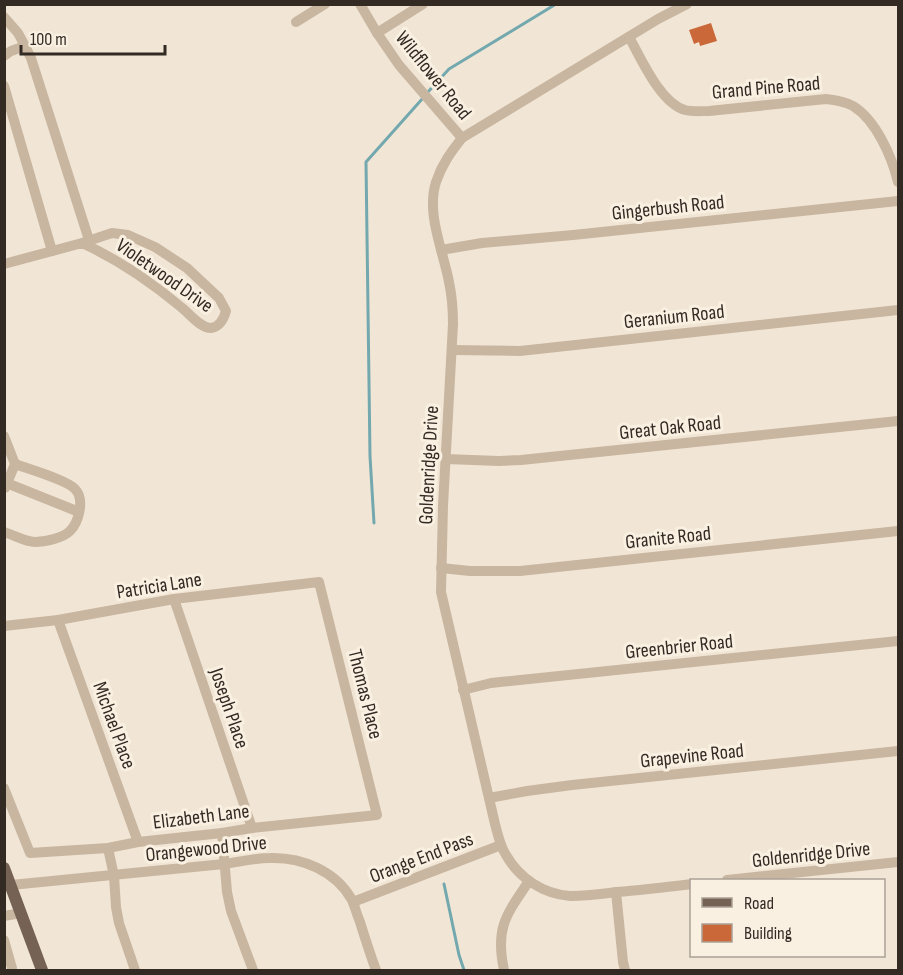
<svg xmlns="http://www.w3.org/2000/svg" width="903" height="975" viewBox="0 0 903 975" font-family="'Sofia Sans Condensed',sans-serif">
<rect width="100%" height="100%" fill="#f1e6d5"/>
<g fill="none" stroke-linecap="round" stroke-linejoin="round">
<g stroke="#73a8af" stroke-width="3">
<polyline points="427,93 449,69 556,4"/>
<polyline points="374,523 370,456 366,162 423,98"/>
<polyline points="444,884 459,955 464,970"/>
</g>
</g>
<polygon fill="#ca683a" points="711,23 717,41 700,46 699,42 694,44 689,30"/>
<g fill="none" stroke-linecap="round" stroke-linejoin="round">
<g stroke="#c9b6a1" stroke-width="10">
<polyline points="360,4 377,33 399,65 462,138"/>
<path d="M687 4 658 19 462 138C451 152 442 164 436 182 426 214 443 250 449 282 452 296 453 309 453 324L443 506 441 592 495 824C498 835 500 846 506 855 519 878 543 894 570 896 586 896 602 894 617 892 642 890 667 887 692 884"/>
<polyline points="4,17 18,33 25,46"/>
<polyline points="296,22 325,4"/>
<polyline points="377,33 423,4"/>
<path d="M629 37C641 58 660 103 685 110 693 112 701 111 709 111L826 99C835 100 844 101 853 106 876 120 892 157 898 182"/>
<polyline points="4,56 11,51 25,46 31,58 89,240"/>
<polyline points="4,86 52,251"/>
<polyline points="441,250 482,243 573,235 898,201"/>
<path d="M4 264 82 243 112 233 128 235 155 247 187 268 219 298 226 311C224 318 220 327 211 328 200 328 189 313 181 307 151 282 117 259 82 243"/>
<polyline points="452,350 520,351 898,310"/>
<polyline points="4,436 15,464 5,488"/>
<polyline points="446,459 499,461 521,460 898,421"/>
<polyline points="4,482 79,512"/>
<path d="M4 532C14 535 25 542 35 542 45 542 63 538 70 531 79 522 85 499 75 489 67 480 28 469 15 464"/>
<polyline points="441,568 470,571 520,571 898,531"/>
<polyline points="174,599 252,828"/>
<polyline points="58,620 138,842"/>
<polyline points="4,626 58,620 174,599 319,582 377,815 252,828 222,833 138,842 108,848 30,853 4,788"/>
<polyline points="463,690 491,683 898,641"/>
<polyline points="489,798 527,791 572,785 898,751"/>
<polyline points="222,833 227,892 231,911 253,970"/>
<polyline points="108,848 114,876 116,907 119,923 135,970"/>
<polyline points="727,880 898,862"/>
<path d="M11 885 224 864C239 862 255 858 270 858 302 857 336 871 352 900 355 907 357 915 360 922 365 938 370 954 376 970"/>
<polyline points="616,892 623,962 625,970"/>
<polyline points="353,902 501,845"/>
<polyline points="4,916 21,913"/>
<polyline points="4,940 12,968"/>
<path d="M504 970C495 928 506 915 529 881"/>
</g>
<polyline stroke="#766254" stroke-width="12" points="4,868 42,970"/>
</g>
<g text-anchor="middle" stroke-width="6" stroke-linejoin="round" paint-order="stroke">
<g font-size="20" fill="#332a24" stroke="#f9f0e1">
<text transform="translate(434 75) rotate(51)" y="7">Wildflower Road</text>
<text transform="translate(766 87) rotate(-5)" y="7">Grand Pine Road</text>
<text transform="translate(668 207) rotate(-6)" y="7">Gingerbush Road</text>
<text transform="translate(165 275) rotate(35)" y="7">Violetwood Drive</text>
<text transform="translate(674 316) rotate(-6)" y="7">Geranium Road</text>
<text transform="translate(670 427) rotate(-6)" y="7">Great Oak Road</text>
<text transform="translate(428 465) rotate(-87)" y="7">Goldenridge Drive</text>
<text transform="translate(668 537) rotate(-6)" y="7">Granite Road</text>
<text transform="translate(159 585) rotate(-9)" y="7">Patricia Lane</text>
<text transform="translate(679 646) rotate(-6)" y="7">Greenbrier Road</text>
<text transform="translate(366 694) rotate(76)" y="7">Thomas Place</text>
<text transform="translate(230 708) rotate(71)" y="7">Joseph Place</text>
<text transform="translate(115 725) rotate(70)" y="7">Michael Place</text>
<text transform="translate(692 755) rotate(-6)" y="7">Grapevine Road</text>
<text transform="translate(201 816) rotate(-7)" y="7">Elizabeth Lane</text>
<text transform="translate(206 848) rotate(-6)" y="7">Orangewood Drive</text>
<text transform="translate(811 854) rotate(-6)" y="7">Goldenridge Drive</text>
<text transform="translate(421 857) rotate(-21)" y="7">Orange End Pass</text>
</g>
</g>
<rect width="903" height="975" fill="none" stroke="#332a24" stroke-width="12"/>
<rect x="690" y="879" width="195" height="78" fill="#f9f0e1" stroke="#aaa195" stroke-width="1.5"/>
<rect x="702" y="898" width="30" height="9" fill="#766254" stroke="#aaa195" stroke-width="1.5"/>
<text x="744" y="909" font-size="18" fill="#332a24">Road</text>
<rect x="702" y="924" width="30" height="18" fill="#ca683a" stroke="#aaa195" stroke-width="1.5"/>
<text x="744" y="939" font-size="18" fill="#332a24">Building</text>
<path d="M21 45v9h144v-9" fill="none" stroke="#332a24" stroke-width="3"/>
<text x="30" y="45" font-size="18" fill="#332a24" stroke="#f9f0e1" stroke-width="4.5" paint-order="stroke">100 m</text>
</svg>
